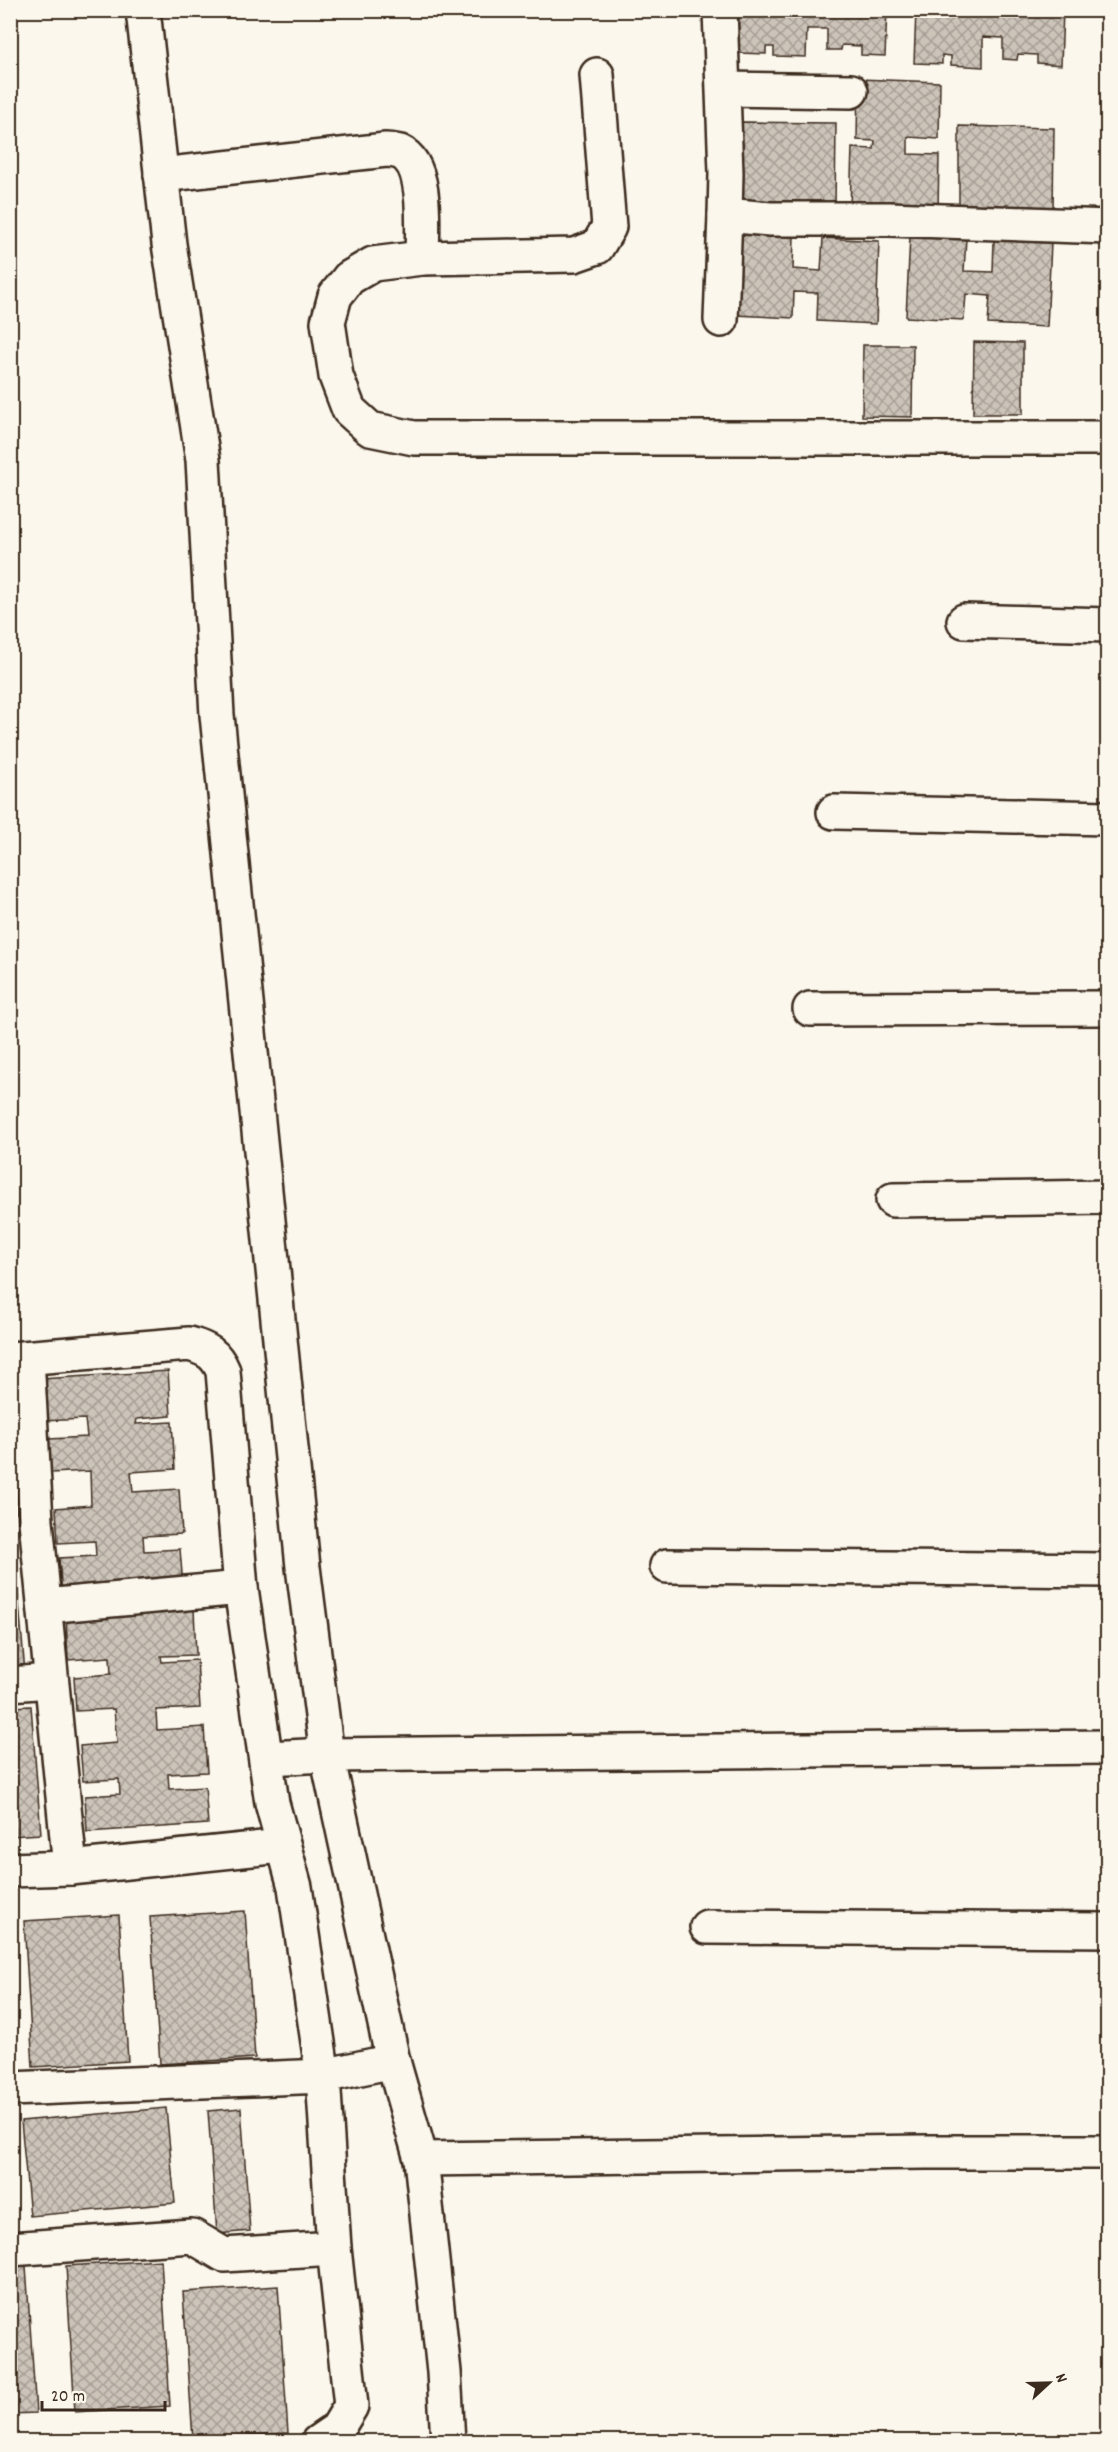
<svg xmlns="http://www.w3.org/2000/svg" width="1118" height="2452" viewBox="0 0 1118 2452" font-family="Dekko,sans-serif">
<defs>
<pattern id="building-cross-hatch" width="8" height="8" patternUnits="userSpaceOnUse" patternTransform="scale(1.5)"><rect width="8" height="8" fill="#ccc4b9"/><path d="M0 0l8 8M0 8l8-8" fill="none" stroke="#a79f96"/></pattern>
</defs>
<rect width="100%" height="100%" fill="#fbf7ec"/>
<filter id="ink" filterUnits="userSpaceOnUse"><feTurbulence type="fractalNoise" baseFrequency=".0167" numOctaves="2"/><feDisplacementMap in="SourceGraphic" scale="12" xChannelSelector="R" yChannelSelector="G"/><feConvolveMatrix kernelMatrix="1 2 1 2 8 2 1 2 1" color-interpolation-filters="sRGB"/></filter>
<g filter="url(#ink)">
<g fill="url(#building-cross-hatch)" stroke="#3b2a1e" stroke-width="1.5">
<polygon points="739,10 887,10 885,56 861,55 861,46 842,45 841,50 827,50 827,29 807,29 806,57 774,56 774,47 766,47 766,54 738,53"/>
<polygon points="916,10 1063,10 1061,65 1037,63 1037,55 1018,54 1017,60 1003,59 1003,38 983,37 983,67 951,65 951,56 942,55 942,64 914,63"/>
<polygon points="858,79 940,82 939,139 908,137 908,154 939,155 938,210 850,208 852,148 874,149 875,141 857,140"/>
<polygon points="742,122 836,123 835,209 741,208"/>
<polygon points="959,126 1054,128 1053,213 959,212"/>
<polygon points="739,233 794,237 793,269 821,271 823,238 879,241 876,324 817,321 818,293 794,292 793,318 735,315"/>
<polygon points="910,236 966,238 964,271 993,272 994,240 1051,243 1047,327 988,324 990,296 966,294 964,320 906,317"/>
<polygon points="974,342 1023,343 1023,414 973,414"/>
<polygon points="863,345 913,345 912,417 862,416"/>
<polygon points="168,1371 171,1416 137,1419 136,1424 172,1422 175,1469 131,1472 133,1492 179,1489 182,1534 143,1536 144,1551 180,1549 183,1586 62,1594 59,1558 96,1556 95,1541 58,1543 56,1508 91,1505 90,1471 51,1473 49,1439 87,1437 85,1419 43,1421 41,1379"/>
<polygon points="10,1441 17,1512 10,1513"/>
<polygon points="10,1545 14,1545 25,1673 10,1674"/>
<polygon points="194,1609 196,1655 161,1656 162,1662 197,1660 200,1708 156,1710 157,1730 204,1727 207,1772 168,1774 169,1789 205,1787 208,1824 87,1832 85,1796 120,1794 119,1779 83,1781 80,1746 117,1743 114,1709 76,1711 74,1677 111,1674 110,1657 68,1660 66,1617"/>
<polygon points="31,1706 41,1834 10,1836 10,1707"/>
<polygon points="245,1911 255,2058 160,2064 150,1917"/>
<polygon points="119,1915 128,2061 33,2067 24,1921"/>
<polygon points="166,2108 175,2203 30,2216 21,2121"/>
<polygon points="241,2108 250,2231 217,2234 208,2111"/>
<polygon points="161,2260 170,2406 75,2412 66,2266"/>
<polygon points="26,2266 36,2413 10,2414 10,2267"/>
<polygon points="278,2286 288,2433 193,2439 183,2292"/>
</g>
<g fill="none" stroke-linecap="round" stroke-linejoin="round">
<g stroke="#3b2a1e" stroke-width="38">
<g id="minor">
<polyline points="143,10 169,244 203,460 217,715 303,1567 327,1755 393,2061 421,2159 444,2372 448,2442"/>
<polyline points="720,10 726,173 725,215 770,219 889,219 1108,227"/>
<polyline points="597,75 609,227 597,247 574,255 422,258 373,264 349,278 335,296 328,322 336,376 349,410 370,429 414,438 1108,438"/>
<polyline points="724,89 851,91"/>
<path d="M161 175 386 150C391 150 396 151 400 152 429 165 422 232 422 258"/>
<polyline points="721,320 725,215"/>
<polyline points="964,621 1108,625"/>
<polyline points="834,812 1108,818"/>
<polyline points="810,1009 1108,1008"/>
<polyline points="893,1200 1108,1197"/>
<polyline points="27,1358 36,1521 70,1868"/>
<path d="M10 1359 189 1344C207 1349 216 1354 223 1371L241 1588 272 1803 295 1887 323 2076 334 2248 351 2406 337 2429 318 2442"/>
<polyline points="667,1566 1108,1570"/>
<polyline points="45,1606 241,1588"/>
<polyline points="10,1684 50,1681"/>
<polyline points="267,1758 327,1755 1108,1747"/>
<polyline points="10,1870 70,1868 282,1846"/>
<polyline points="707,1927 1108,1930"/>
<polyline points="10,2089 323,2076 393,2061"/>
<polyline points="421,2159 926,2152 1108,2152"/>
<polyline points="10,2249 192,2236 224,2255 334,2248"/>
</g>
</g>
<use href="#minor" stroke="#fbf7ec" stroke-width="33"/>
</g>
</g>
<rect width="1118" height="2452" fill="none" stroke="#fbf7ec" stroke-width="36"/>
<rect x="18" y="18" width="1082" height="2416" fill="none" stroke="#3b2a1e" stroke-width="2" filter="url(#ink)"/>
<g transform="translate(1049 2383) rotate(68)" stroke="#fbf7ec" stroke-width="4.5" paint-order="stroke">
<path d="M0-4.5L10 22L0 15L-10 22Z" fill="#3b2a1e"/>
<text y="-9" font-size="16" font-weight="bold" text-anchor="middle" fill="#3b2a1e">N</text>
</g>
<path d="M42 2401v9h123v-9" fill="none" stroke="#3b2a1e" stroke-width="3"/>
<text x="51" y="2401" font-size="18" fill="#3b2a1e" stroke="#fbf7ec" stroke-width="4.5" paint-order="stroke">20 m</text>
</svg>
